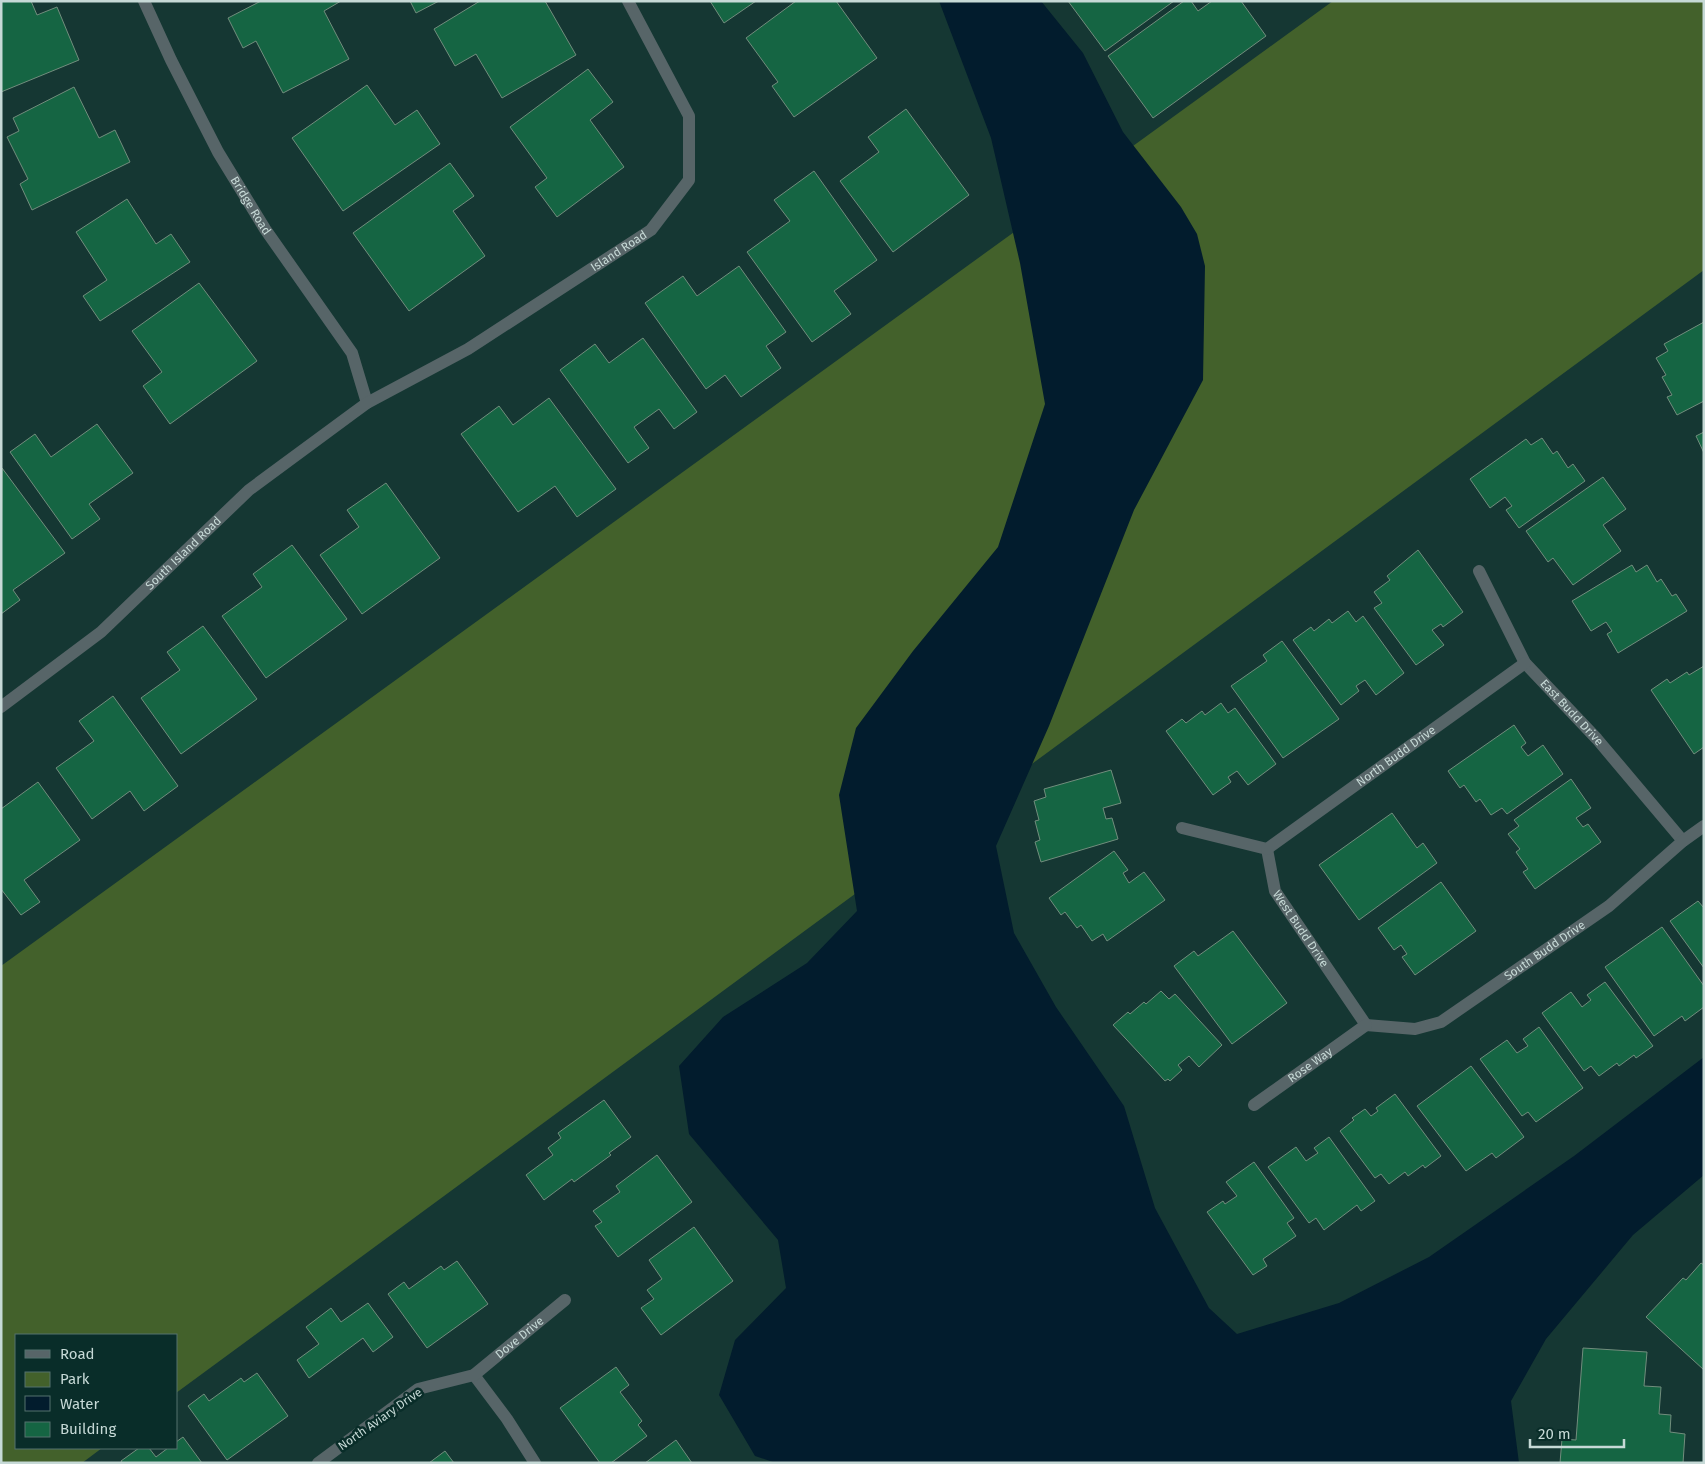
<svg xmlns="http://www.w3.org/2000/svg" width="1705" height="1464" viewBox="0 0 1705 1464" font-family="'Fira Sans',sans-serif">
<rect width="100%" height="100%" fill="#153733"/>
<polygon fill="#43612b" points="1333,1 1704,1 1704,270 176,1393 176,1335 16,1335 16,1448 102,1448 82,1463 1,1463 1,966"/>
<polygon fill="#021c2d" points="939,1 1041,1 1083,53 1123,132 1181,207 1197,234 1205,266 1203,380 1134,510 1049,726 996,846 1014,933 1056,1007 1124,1106 1155,1208 1209,1308 1237,1334 1339,1303 1429,1257 1574,1156 1704,1057 1704,1175 1633,1235 1546,1339 1511,1401 1519,1463 776,1463 755,1456 719,1395 735,1340 786,1288 778,1240 689,1134 679,1066 723,1017 807,963 857,911 839,795 856,728 913,651 998,547 1045,404 1020,263 991,138"/>
<g fill="#156543" stroke="#718d7d">
<polygon points="1,1 31,1 37,15 57,7 79,60 1,92"/>
<polygon points="261,1 341,1 324,11 349,59 283,93 256,41 243,48 228,18"/>
<polygon points="410,1 439,1 416,13"/>
<polygon points="480,1 545,1 576,55 502,98 476,54 455,66 434,29"/>
<polygon points="710,1 756,1 724,23"/>
<polygon points="796,1 836,1 877,58 794,117 772,86 778,82 746,38"/>
<polygon points="1068,1 1174,1 1105,51"/>
<polygon points="1184,1 1191,1 1198,11 1212,1 1241,1 1266,36 1153,118 1108,56"/>
<polygon points="588,69 613,102 590,120 624,167 557,217 535,187 547,178 510,127"/>
<polygon points="367,85 395,125 417,110 440,144 343,211 292,138"/>
<polygon points="74,87 99,138 115,130 130,162 32,210 20,184 28,179 7,137 19,131 13,118"/>
<polygon points="906,109 969,195 893,252 840,181 879,152 868,137"/>
<polygon points="450,163 474,196 453,211 485,256 409,311 353,233"/>
<polygon points="814,171 877,260 834,291 851,314 812,342 747,252 790,221 774,200"/>
<polygon points="127,199 156,244 171,234 190,262 100,321 83,296 107,280 76,232"/>
<polygon points="739,266 786,332 766,346 781,368 741,397 725,375 706,389 645,303 683,276 697,296"/>
<polygon points="199,283 257,361 170,424 143,386 162,372 132,331"/>
<polygon points="1704,322 1704,401 1677,415 1667,397 1672,395 1662,377 1666,375 1656,358 1668,351 1664,344"/>
<polygon points="643,338 697,412 674,429 659,409 634,427 649,448 628,463 560,370 595,344 609,363"/>
<polygon points="549,398 616,489 577,517 555,486 518,512 461,434 499,406 513,425"/>
<polygon points="97,424 133,473 89,504 100,519 72,539 10,452 35,434 51,457"/>
<polygon points="1704,432 1704,453 1696,436"/>
<polygon points="1542,438 1553,454 1557,451 1568,468 1573,464 1585,481 1519,528 1506,510 1512,506 1505,497 1490,508 1470,479 1526,439 1531,445"/>
<polygon points="2,468 65,553 13,590 20,600 1,614"/>
<polygon points="1603,477 1626,509 1603,525 1621,551 1573,585 1553,558 1548,562 1526,531"/>
<polygon points="386,483 440,558 362,614 320,555 359,527 347,510"/>
<polygon points="292,545 347,619 266,678 222,616 262,587 253,574"/>
<polygon points="1418,550 1463,612 1443,627 1441,624 1432,630 1444,645 1416,665 1374,608 1382,603 1374,592 1390,580 1387,576"/>
<polygon points="1632,565 1636,572 1647,565 1657,582 1661,579 1672,596 1676,594 1687,611 1618,653 1607,634 1612,631 1606,622 1591,631 1572,601"/>
<polygon points="1348,611 1356,622 1363,616 1404,673 1376,695 1365,680 1356,686 1359,691 1341,705 1293,640 1311,627 1314,631 1329,619 1332,623"/>
<polygon points="203,626 257,699 181,754 141,698 180,670 167,652"/>
<polygon points="1282,641 1339,719 1283,758 1231,686 1267,661 1263,655"/>
<polygon points="1704,666 1704,747 1694,754 1651,690 1667,679 1670,683 1687,672 1689,675"/>
<polygon points="113,696 178,786 144,811 130,791 92,819 56,768 94,741 79,721"/>
<polygon points="1221,703 1228,713 1235,708 1276,764 1248,785 1237,771 1228,777 1231,782 1213,795 1166,731 1182,719 1186,723 1202,711 1205,715"/>
<polygon points="1514,725 1526,743 1521,747 1528,756 1543,745 1563,774 1507,814 1502,808 1491,815 1480,799 1476,802 1464,785 1460,788 1448,771"/>
<polygon points="1111,770 1121,803 1103,808 1106,819 1112,818 1118,839 1041,862 1035,842 1040,840 1035,821 1039,820 1034,801 1046,797 1044,789"/>
<polygon points="1571,779 1591,808 1576,818 1583,827 1588,824 1601,842 1535,889 1523,872 1528,869 1516,852 1520,849 1508,834 1519,826 1514,820"/>
<polygon points="38,782 80,840 24,880 40,902 21,915 1,889 1,809"/>
<polygon points="1392,813 1417,848 1423,843 1437,863 1359,920 1319,865"/>
<polygon points="1114,851 1128,870 1123,873 1129,883 1144,872 1165,900 1107,941 1103,934 1092,941 1081,925 1077,928 1065,912 1061,915 1049,898"/>
<polygon points="1441,882 1476,931 1415,975 1402,957 1407,954 1401,945 1394,950 1378,928"/>
<polygon points="1698,901 1704,908 1704,968 1670,921"/>
<polygon points="1662,927 1704,986 1704,1007 1685,1021 1682,1016 1654,1036 1605,967"/>
<polygon points="1233,931 1287,1003 1232,1044 1174,966 1194,951 1198,956"/>
<polygon points="1605,982 1653,1046 1636,1058 1634,1055 1619,1066 1617,1063 1599,1076 1591,1066 1584,1071 1542,1013 1571,992 1582,1007 1591,1000 1587,995"/>
<polygon points="1161,991 1169,999 1175,994 1222,1045 1199,1067 1189,1056 1178,1065 1182,1070 1170,1081 1168,1079 1165,1081 1113,1025 1128,1012 1130,1014 1144,1002 1146,1004"/>
<polygon points="1539,1027 1583,1088 1536,1122 1528,1112 1522,1116 1480,1059 1507,1040 1517,1053 1528,1046 1523,1039"/>
<polygon points="1471,1066 1524,1137 1496,1158 1492,1153 1466,1171 1417,1106"/>
<polygon points="1395,1094 1441,1156 1425,1168 1423,1165 1408,1176 1405,1172 1389,1184 1381,1174 1375,1178 1340,1131 1354,1120 1352,1118 1365,1109 1371,1116 1378,1111 1376,1108"/>
<polygon points="604,1100 631,1137 609,1153 611,1155 574,1182 572,1179 544,1200 526,1175 553,1155 548,1148 561,1138 558,1133"/>
<polygon points="1329,1137 1375,1201 1361,1211 1357,1205 1324,1230 1316,1218 1309,1223 1268,1167 1296,1147 1306,1161 1318,1153 1314,1148"/>
<polygon points="657,1155 692,1202 618,1257 595,1226 602,1222 593,1211 620,1192 616,1186"/>
<polygon points="1254,1162 1294,1218 1287,1223 1296,1236 1263,1259 1267,1266 1253,1275 1207,1212 1223,1201 1225,1204 1237,1196 1226,1182"/>
<polygon points="694,1227 733,1281 661,1335 641,1308 654,1299 647,1290 662,1279 649,1260"/>
<polygon points="457,1261 488,1304 427,1348 388,1294 404,1282 409,1289 441,1266 444,1270"/>
<polygon points="1701,1263 1704,1265 1704,1370 1646,1317 1683,1278 1686,1280"/>
<polygon points="368,1303 393,1337 373,1352 363,1338 309,1378 297,1360 319,1344 306,1327 331,1308 341,1322"/>
<polygon points="1583,1348 1647,1352 1644,1386 1661,1387 1659,1414 1671,1415 1670,1432 1685,1434 1683,1463 1560,1463 1562,1439 1576,1440"/>
<polygon points="616,1367 629,1385 620,1392 642,1421 638,1425 647,1436 611,1463 600,1463 560,1408"/>
<polygon points="257,1373 288,1416 227,1460 188,1406 204,1394 209,1401 241,1378 244,1382"/>
<polygon points="183,1437 202,1463 122,1463 121,1461 139,1448 149,1448 156,1457 168,1448 176,1448 176,1442"/>
<polygon points="676,1440 692,1463 645,1463"/>
<polygon points="445,1451 454,1463 429,1463"/>
</g>
<g fill="none" stroke-linecap="round" stroke-linejoin="round">
<g stroke="#576568" stroke-width="12">
<path id="s1" d="M144 1 171 60 218 152 265 229 352 353 367 403"/>
<path id="s2" d="M1479 571 1525 663 1597 739 1683 841"/>
<path id="s3" d="M1 707 101 632 249 490 352 414 367 403 468 349 651 230 689 180V116L628 1"/>
<path id="s4" d="M1182 828 1267 849 1275 891 1366 1025"/>
<path id="s5" d="M1267 849 1525 663"/>
<path id="s6" d="M1366 1025 1415 1029 1441 1022 1609 906 1683 841 1704 826"/>
<path id="s7" d="M1254 1105 1366 1025"/>
<polyline points="474,1375 507,1419 535,1463"/>
<path id="s8" d="M318 1463 418 1389 474 1375 565 1300"/>
</g>
</g>
<g text-anchor="middle" stroke-width="5" stroke-linejoin="round" paint-order="stroke">
<g font-size="12" fill="#c6d9d6" stroke="#092d29">
<text dy="4" stroke="none"><textPath href="#s1" startOffset="231">Bridge Road</textPath></text>
<text dy="4" stroke="none"><textPath href="#s3" startOffset="771">Island Road</textPath></text>
<text dy="4" stroke="none"><textPath href="#s3" startOffset="239">South Island Road</textPath></text>
<text dy="4" stroke="none"><textPath href="#s2" startOffset="171">East Budd Drive</textPath></text>
<text dy="4" stroke="none"><textPath href="#s5" startOffset="159">North Budd Drive</textPath></text>
<text dy="4" stroke="none"><textPath href="#s4" startOffset="176">West Budd Drive</textPath></text>
<text dy="4" stroke="none"><textPath href="#s6" startOffset="202">South Budd Drive</textPath></text>
<text dy="4" stroke="none"><textPath href="#s7" startOffset="69">Rose Way</textPath></text>
<text dy="4" stroke="none"><textPath href="#s8" startOffset="241">Dove Drive</textPath></text>
<text transform="translate(380 1419) rotate(-35)" y="4">North Aviary Drive</text>
</g>
</g>
<rect width="1705" height="1464" fill="none" stroke="#c6d9d6" stroke-width="5"/>
<rect x="15" y="1334" width="162" height="115" fill="#092d29" stroke="#55726e"/>
<rect x="25" y="1350" width="25" height="8" fill="#576568" stroke="#55726e"/>
<text x="60" y="1359" font-size="15" fill="#c6d9d6">Road</text>
<rect x="25" y="1372" width="25" height="15" fill="#43612b" stroke="#55726e"/>
<text x="60" y="1384" font-size="15" fill="#c6d9d6">Park</text>
<rect x="25" y="1396" width="25" height="15" fill="#021c2d" stroke="#55726e"/>
<text x="60" y="1409" font-size="15" fill="#c6d9d6">Water</text>
<rect x="25" y="1422" width="25" height="15" fill="#156543" stroke="#55726e"/>
<text x="60" y="1434" font-size="15" fill="#c6d9d6">Building</text>
<path d="M1530 1439v8h94v-8" fill="none" stroke="#c6d9d6" stroke-width="2.5"/>
<text x="1538" y="1439" font-size="15" fill="#c6d9d6" stroke="#092d29" stroke-width="4" paint-order="stroke">20 m</text>
</svg>
